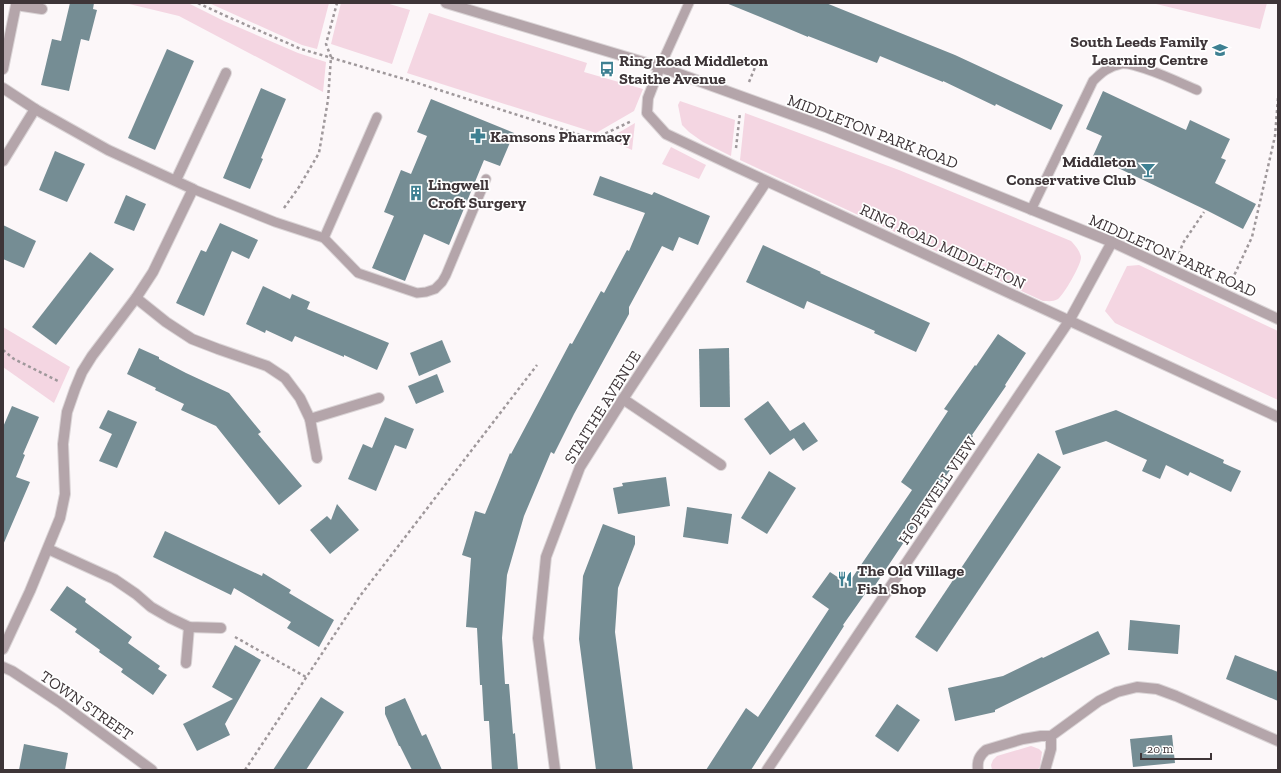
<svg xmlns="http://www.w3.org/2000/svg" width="1281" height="773" viewBox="0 0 1281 773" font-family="'Zilla Slab',serif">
<rect width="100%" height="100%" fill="#fcf7f9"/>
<g fill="#f4d6e2">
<polygon points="125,3 188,3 224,21 298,53 326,62 323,92 179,16"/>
<polygon points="209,3 329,3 317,49 302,45"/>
<polygon points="341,3 386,3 410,10 392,64 331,44"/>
<polygon points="1152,3 1267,3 1260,29"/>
<polygon points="429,13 587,63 584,72 643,89 634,111 596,133 407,73"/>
<polygon points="680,101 735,120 731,156 703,142 689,132 682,125 678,105"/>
<path d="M745 113 899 170 1071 241C1075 245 1080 251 1081 257 1082 263 1064 295 1058 299 1053 302 1049 301 1043 301L740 160Z"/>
<polygon points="635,123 632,150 608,139"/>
<polygon points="671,147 706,165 699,179 662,164"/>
<polygon points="1139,265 1278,331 1278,400 1115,323 1105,311 1127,266"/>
<polygon points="3,327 70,367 54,403 3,367"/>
<polygon points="1031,746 1039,749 1042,752 1040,766 1038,770 992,770 991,765 993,760 997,756"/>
</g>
<g fill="#758d94">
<polygon points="70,3 94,3 93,9 97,10 89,41 81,39 69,91 41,85 52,39 61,41"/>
<polygon points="726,3 826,3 955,55 1063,105 1051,130 996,104 995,106 943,81 943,82 880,56 877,63 808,36 808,37 782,26"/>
<polygon points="167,49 194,61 155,150 128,138"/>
<polygon points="261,88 286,99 261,158 263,159 250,189 223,178"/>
<polygon points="1103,91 1186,130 1190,120 1230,139 1221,158 1226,160 1215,183 1256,204 1243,229 1208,211 1093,156 1102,136 1086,129"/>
<polygon points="431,99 514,133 500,166 484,160 449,245 424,234 405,281 372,268 394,216 384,212 401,170 411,174 427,136 417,132"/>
<polygon points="55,151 85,164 67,202 39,190"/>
<polygon points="600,176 652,195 654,192 710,216 698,245 679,237 673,251 662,246 629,307 629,314 574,414 554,454 551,452 524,516 507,575 502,638 505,684 509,684 513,734 515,733 518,770 492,770 489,721 484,721 482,685 480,685 477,628 466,627 471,558 462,555 475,511 485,514 510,453 511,454 570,343 572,344 601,291 604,293 627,250 629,251 645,213 593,195"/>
<polygon points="126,195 146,204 134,231 114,223"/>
<polygon points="220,223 258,240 249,259 232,251 204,316 176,303 201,250 206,252"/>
<polygon points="3,225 36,241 24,268 3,259"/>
<polygon points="763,245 821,272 820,273 930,323 916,352 874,333 875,331 807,301 804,309 746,282"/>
<polygon points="90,252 114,269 56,345 32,327"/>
<polygon points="263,286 290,299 292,294 310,302 307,309 389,343 377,370 344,355 344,357 295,336 292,342 266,330 265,333 246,324"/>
<polygon points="998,334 1026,353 1005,385 1006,386 972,435 973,436 912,526 914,527 870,593 867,591 843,625 844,626 751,770 706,770 746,708 758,717 829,609 812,597 830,572 848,584 912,490 901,482 948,411 944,409 975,365 976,366"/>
<polygon points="442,340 451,362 419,376 410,353"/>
<polygon points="139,348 159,357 159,359 186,373 229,393 261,432 258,434 302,486 279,505 216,426 181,410 184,404 155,390 156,388 127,374"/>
<polygon points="729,348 730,407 700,407 699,349"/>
<polygon points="437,374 444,392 416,404 408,386"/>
<polygon points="768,401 790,431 804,422 818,441 803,451 794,438 770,455 744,419"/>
<polygon points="12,406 39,417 23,454 25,455 16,477 30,482 3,545 3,427"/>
<polygon points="108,410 137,422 117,468 99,461 112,434 99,428"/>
<polygon points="1116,410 1224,460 1223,463 1241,471 1231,492 1190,472 1188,476 1166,465 1160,479 1142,471 1147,460 1106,441 1063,455 1055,431"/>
<polygon points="385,417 414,429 406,449 395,445 376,491 348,479 363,444 372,448"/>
<polygon points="1038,453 1061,467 937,652 915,637"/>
<polygon points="769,471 796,488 767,534 741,518"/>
<polygon points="666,477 670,506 618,514 613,488 623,486 622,483"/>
<polygon points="337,504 359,530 330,554 310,530 327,516 331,520"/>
<polygon points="687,507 732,514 728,544 683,537"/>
<polygon points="603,524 635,536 635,544 618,588 615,632 633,770 596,770 579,639 583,576"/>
<polygon points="165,531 262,576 263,573 291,590 289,593 334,620 319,647 287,628 291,622 234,588 231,595 153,557"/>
<polygon points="67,586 86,599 85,602 132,637 128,643 160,666 158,669 167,675 153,695 121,672 123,669 99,652 100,650 75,632 77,629 50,610"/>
<polygon points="1130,620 1180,625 1178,654 1128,650"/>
<polygon points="1098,631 1110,654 995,710 995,712 955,721 948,688 1003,676 1042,657 1043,658"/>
<polygon points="235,645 261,660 225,724 230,735 197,751 183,724 233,699 212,687"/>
<polygon points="1235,655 1278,672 1278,701 1226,679"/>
<polygon points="321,697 344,712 306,770 273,770"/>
<polygon points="405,698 422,736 426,734 442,770 412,770 400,746 399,746 385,714 385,707"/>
<polygon points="897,704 920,720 898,752 875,736"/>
<polygon points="1172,735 1175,763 1133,767 1130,739"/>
<polygon points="24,744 68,753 65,770 19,770"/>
</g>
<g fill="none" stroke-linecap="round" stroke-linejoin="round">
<g stroke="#dad4d6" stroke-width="11">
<g id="service">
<polyline points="660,67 689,3"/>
<polyline points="193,189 275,222 324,238 377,117"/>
<path d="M1031 210 1093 81C1101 73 1109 66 1121 64 1137 62 1180 83 1197 90"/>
<polyline points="324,238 358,273 408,290 417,293 426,292 435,289 442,282 446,275 486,179"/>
</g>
</g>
<g stroke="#dad4d6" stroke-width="12">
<g id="minor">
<polyline points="660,67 648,98 647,113 666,134 734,166 1278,417"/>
<polyline points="3,69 16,5 42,9"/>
<polyline points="3,88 35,109"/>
<polyline points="3,161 35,109 108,150 193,189 153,272 136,298 92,356 82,372 75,389 67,412 63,444 65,494 60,518 30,591 3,649"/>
<polyline points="176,180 226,73"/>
<polyline points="136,298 166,322 192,339 218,349 267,366 285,378 300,398 310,419 379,398"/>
<polyline points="623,399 721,465"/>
<polyline points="310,419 317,458"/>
<polyline points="48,549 114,579 136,594 151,607 170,618 189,627 221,628"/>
<polyline points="186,663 189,627"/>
<polyline points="555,770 538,638 546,557 580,467 623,399 766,182"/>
<polyline points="767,770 1069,321 1112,242"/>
<path d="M978 770C977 761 979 756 986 750L1023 739 1041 736H1051L1099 701 1117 692 1137 687 1157 689 1176 696 1278 741"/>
<polyline points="1045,770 1051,749 1051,736"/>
</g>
</g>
<g stroke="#dad4d6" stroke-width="12">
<g id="tertiary">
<polyline points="446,3 660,67 826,127 1112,242 1278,319"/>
<polyline points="3,667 12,671 59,702 152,770"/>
</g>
</g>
<g stroke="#9f989b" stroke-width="2.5" stroke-dasharray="3 3" stroke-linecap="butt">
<polyline points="198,3 226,16 301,49 411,81 593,139 632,121"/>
<polyline points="749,82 756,65"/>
<polyline points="736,148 740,113"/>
<polyline points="284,208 299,187 319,153 328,100 331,57 326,44 337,3"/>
<polyline points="1179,254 1183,243 1204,212"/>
<polyline points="1232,280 1252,237 1275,136 1278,98"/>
<polyline points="3,350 14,359 60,382"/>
<polyline points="235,637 306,677"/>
<polyline points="245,770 360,596 537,365"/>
</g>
<use href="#service" stroke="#b4a5aa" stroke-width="9"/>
<use href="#minor" stroke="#b4a5aa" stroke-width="10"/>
<use href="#tertiary" stroke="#b4a5aa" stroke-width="10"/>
</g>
<defs>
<g id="school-bare" transform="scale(1.2)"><path d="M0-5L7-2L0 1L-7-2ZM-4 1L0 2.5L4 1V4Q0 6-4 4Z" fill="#3e8092" stroke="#fff" stroke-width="2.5" paint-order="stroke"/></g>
<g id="bus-bare" transform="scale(1.2)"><path d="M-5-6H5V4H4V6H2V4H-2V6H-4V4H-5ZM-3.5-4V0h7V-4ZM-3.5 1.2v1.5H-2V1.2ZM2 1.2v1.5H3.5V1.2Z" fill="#3e8092" stroke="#fff" stroke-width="2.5" paint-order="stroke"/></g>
<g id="pharmacy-bare" transform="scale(1.2)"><path d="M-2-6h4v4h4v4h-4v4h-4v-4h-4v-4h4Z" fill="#3e8092" stroke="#fff" stroke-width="2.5" paint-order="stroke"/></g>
<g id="bar-bare" transform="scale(1.2)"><path d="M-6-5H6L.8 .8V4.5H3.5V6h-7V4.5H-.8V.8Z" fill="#3e8092" stroke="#fff" stroke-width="2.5" paint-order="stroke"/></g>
<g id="building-bare" transform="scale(1.2)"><path d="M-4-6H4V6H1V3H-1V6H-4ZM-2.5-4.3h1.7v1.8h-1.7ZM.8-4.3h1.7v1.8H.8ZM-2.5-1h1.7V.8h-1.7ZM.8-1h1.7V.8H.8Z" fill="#3e8092" stroke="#fff" stroke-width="2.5" paint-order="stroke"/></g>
<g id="restaurant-bare" transform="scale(1.2)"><path d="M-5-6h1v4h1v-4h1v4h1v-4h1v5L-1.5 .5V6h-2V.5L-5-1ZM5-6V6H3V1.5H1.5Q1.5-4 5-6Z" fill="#3e8092" stroke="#fff" stroke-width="2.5" paint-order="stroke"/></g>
</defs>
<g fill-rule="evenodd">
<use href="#school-bare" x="1220" y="50"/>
<use href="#bus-bare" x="607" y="69"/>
<use href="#pharmacy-bare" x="478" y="136"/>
<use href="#bar-bare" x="1148" y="170"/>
<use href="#building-bare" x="416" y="193"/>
<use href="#restaurant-bare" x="845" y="579"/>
</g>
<g text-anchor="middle" stroke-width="3.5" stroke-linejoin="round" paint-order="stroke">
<g font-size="16" font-weight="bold" fill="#3e3538" stroke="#fff" text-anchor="start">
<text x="1208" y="47" text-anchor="end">South Leeds Family<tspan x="1208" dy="18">Learning Centre</tspan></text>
<text x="619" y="66">Ring Road Middleton<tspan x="619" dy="18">Staithe Avenue</tspan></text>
<text x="490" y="142">Kamsons Pharmacy</text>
<text x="1136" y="167" text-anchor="end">Middleton<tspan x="1136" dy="18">Conservative Club</tspan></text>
<text x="428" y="190">Lingwell<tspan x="428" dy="18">Croft Surgery</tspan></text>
<text x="857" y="576">The Old Village<tspan x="857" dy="18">Fish Shop</tspan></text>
</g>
<g font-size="16" fill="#3e3538" stroke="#fff">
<text transform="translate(873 131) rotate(21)" y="6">MIDDLETON PARK ROAD</text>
<text transform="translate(943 246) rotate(25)" y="6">RING ROAD MIDDLETON</text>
<text transform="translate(1173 255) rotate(24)" y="6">MIDDLETON PARK ROAD</text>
<text transform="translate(602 407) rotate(-58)" y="6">STAITHE AVENUE</text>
<text transform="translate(937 490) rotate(-56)" y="6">HOPEWELL VIEW</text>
<text transform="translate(87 705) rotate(35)" y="6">TOWN STREET</text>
</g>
</g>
<rect width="1281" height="773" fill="none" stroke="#3e3538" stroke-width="8"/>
<path d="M1141 753v6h70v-6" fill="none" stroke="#3e3538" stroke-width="2"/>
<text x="1147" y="753" font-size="12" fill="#3e3538" stroke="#ffffff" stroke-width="3" paint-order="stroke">20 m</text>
</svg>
